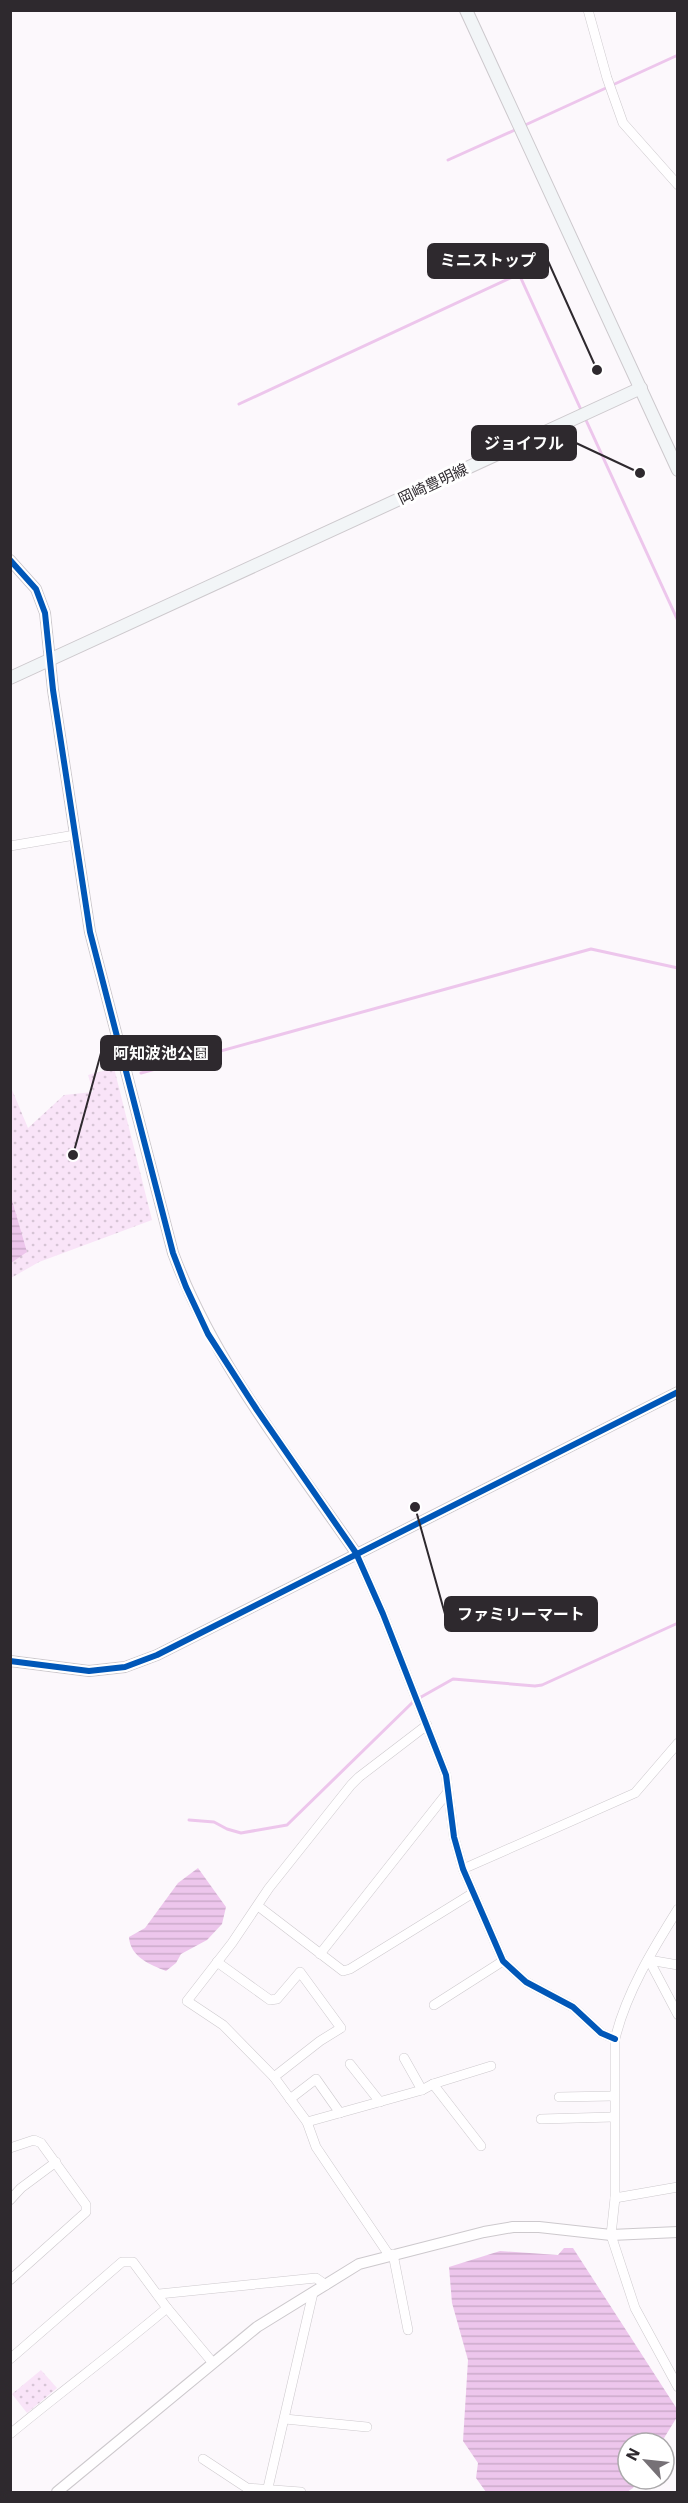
<svg xmlns="http://www.w3.org/2000/svg" width="688" height="2503" viewBox="0 0 688 2503" font-family="'IBM Plex Sans','Noto Sans JP',sans-serif">
<defs>
<pattern id="park-dots" width="8" height="8" patternUnits="userSpaceOnUse" patternTransform="scale(1.5)"><rect width="8" height="8" fill="#f9e4f8"/><path d="M2 2h.1M6 6h.1" fill="none" stroke="#d6c4d5" stroke-width="1.8" stroke-linecap="round"/></pattern>
<pattern id="water-rules" width="6" height="5" patternUnits="userSpaceOnUse" patternTransform="scale(1.5)"><rect width="6" height="5" fill="#edc6ec"/><path d="M0 2.5h6" fill="none" stroke="#ccaacb"/></pattern>
</defs>
<rect width="100%" height="100%" fill="#fcf8fc"/>
<g fill="url(#park-dots)">
<polygon points="114,1068 152,1220 39,1262 11,1278 10,1085 28,1128 64,1095 93,1092 88,1075"/>
<polygon points="41,2370 57,2388 27,2413 12,2394"/>
</g>
<g fill="url(#water-rules)">
<polygon points="11,1197 27,1252 11,1263 10,1263"/>
<path d="M198 1868 226 1907 222 1924 207 1940 181 1954 176 1963 166 1971C151 1965 130 1957 129 1937L145 1928 178 1883Z"/>
<polygon points="564,2248 573,2248 677,2409 677,2417 661,2443 628,2443 628,2479 639,2479 633,2488 627,2492 486,2492 476,2478 478,2463 463,2441 468,2360 452,2303 449,2267 500,2251 558,2255"/>
</g>
<g fill="none" stroke-linecap="round" stroke-linejoin="round">
<g stroke="#edc6ec" stroke-width="3">
<polyline points="523,126 678,55"/>
<polyline points="448,160 517,129"/>
<polyline points="239,404 519,274 582,412"/>
<polyline points="585,418 678,621"/>
<polyline points="141,1073 591,949 678,968"/>
<polyline points="189,1820 214,1822 227,1829 241,1833 287,1825 414,1701 453,1679 535,1686 542,1685 678,1623"/>
</g>
<g stroke="#cdc9cd" stroke-width="10">
<g id="minor">
<polyline points="588,10 607,78 623,123 678,185"/>
<polyline points="10,846 75,835"/>
<polyline points="356,1553 383,1614 446,1775 454,1837 463,1869 503,1961 526,1982 573,2007 601,2033 615,2039"/>
<polyline points="463,1869 635,1793 678,1743"/>
<polyline points="258,1906 343,1971 350,1969 473,1893"/>
<path d="M678 1909C653 1949 626 1993 615 2039V2198L611 2235 635 2308 678 2387"/>
<polyline points="320,1954 447,1793"/>
<polyline points="649,1960 678,2015"/>
<polyline points="649,1960 678,1965"/>
<polyline points="217,1962 270,2000 277,1999 300,1972 341,2028 320,2041 274,2077"/>
<polyline points="434,2005 503,1961"/>
<polyline points="404,2058 422,2090"/>
<polyline points="350,2064 380,2102"/>
<polyline points="433,2084 481,2146"/>
<polyline points="559,2097 613,2096"/>
<polyline points="290,2099 316,2079 340,2113"/>
<polyline points="541,2119 613,2117"/>
<polyline points="307,2122 422,2090 433,2084 491,2066"/>
<polyline points="10,2148 34,2140 41,2143 86,2205 86,2212 10,2280"/>
<polyline points="615,2198 678,2187"/>
<polyline points="10,2200 21,2188 56,2162"/>
<polyline points="393,2254 408,2330"/>
<polyline points="389,2255 316,2147 307,2122 274,2077 223,2025 187,2001 232,1943 269,1888 351,1785 359,1777 427,1725"/>
<polyline points="159,2294 316,2278 326,2285"/>
<polyline points="10,2359 122,2262 133,2262 167,2308 213,2363"/>
<polyline points="285,2419 367,2427"/>
<path d="M10 2434C62 2391 116 2351 167 2308"/>
<polyline points="203,2459 247,2488 301,2492"/>
<polyline points="267,2492 313,2293"/>
</g>
</g>
<g stroke="#cdc9cd" stroke-width="12">
<g id="tertiary">
<path d="M10 560 36 589 45 613 53 690 90 932 173 1253C214 1363 290 1457 356 1553"/>
<polyline points="10,1661 89,1671 125,1667 157,1655 678,1392"/>
<polyline points="57,2492 257,2327 359,2264 484,2232 513,2227 539,2227 611,2235 678,2232"/>
</g>
</g>
<g stroke="#cdc9cd" stroke-width="14">
<g id="secondary">
<polyline points="466,10 678,470"/>
<polyline points="10,678 641,388"/>
</g>
</g>
<use href="#minor" stroke="#fffeff" stroke-width="9"/>
<use href="#tertiary" stroke="#fffeff" stroke-width="10"/>
<use href="#secondary" stroke="#f2f5f7" stroke-width="12"/>
<g stroke="#fff" stroke-width="10">
<g id="cycleway">
<polyline points="10,560 36,589 45,613 53,690 90,932 173,1253 186,1287 208,1334 257,1410 356,1553 383,1614 446,1775 454,1837 463,1869 503,1961 526,1982 573,2007 601,2033 615,2039"/>
<polyline points="10,1661 89,1671 125,1667 157,1655 678,1392"/>
</g>
</g>
<use href="#cycleway" stroke="#0057b8" stroke-width="6"/>
</g>
<g text-anchor="middle" stroke-width="6" stroke-linejoin="round" paint-order="stroke">
<g font-size="15" fill="#2e292e" stroke="#fff">
<text transform="translate(433 484) rotate(-25)" y="5">岡崎豊明線</text>
</g>
</g>
<path fill="none" stroke="#2e292e" stroke-width="2" d="M597 370L548 261M640 473L576 443M73 1155L101 1053M415 1507L445 1614"/>
<g fill="#2e292e" stroke="#fff" stroke-width="2">
<circle cx="597" cy="370" r="6"/>
<circle cx="640" cy="473" r="6"/>
<circle cx="73" cy="1155" r="6"/>
<circle cx="415" cy="1507" r="6"/>
</g>
<g fill="#2e292e" stroke="#2e292e" stroke-width="2">
<rect x="428" y="244" width="120" height="34" rx="6"/>
<rect x="472" y="426" width="104" height="34" rx="6"/>
<rect x="101" y="1036" width="120" height="34" rx="6"/>
<rect x="445" y="1597" width="152" height="34" rx="6"/>
</g>
<g font-size="16" text-anchor="middle" font-weight="bold" fill="#fff">
<text x="488" y="266">ミニストップ</text>
<text x="524" y="449">ジョイフル</text>
<text x="161" y="1059">阿知波池公園</text>
<text x="521" y="1620">ファミリーマート</text>
</g>
<rect width="688" height="2503" fill="none" stroke="#2e292e" stroke-width="24"/>
<g transform="translate(646 2461) rotate(297)"><circle r="28" fill="#ffffff" stroke="#aba9ab" stroke-width="1.5"/>
<path d="M0-4.5L10 22L0 15L-10 22Z" fill="#767176"/>
<text y="-9" font-size="16" font-weight="bold" text-anchor="middle" fill="#2e292e">N</text>
</g>
</svg>
